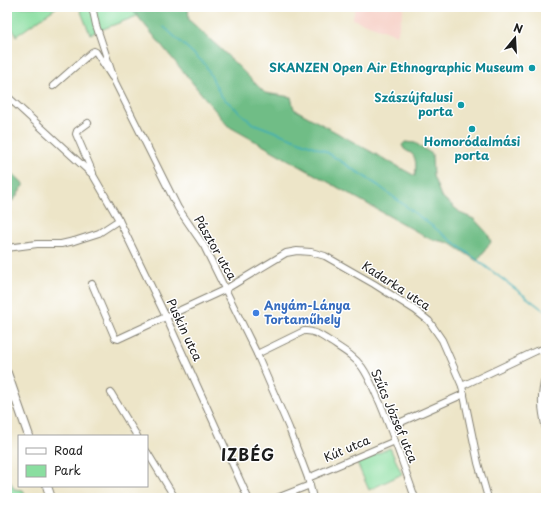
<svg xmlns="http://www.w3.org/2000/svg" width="553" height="505" viewBox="0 0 553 505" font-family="'Playpen Sans',sans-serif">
<rect width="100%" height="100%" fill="#fff"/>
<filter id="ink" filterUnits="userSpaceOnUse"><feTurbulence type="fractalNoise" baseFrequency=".025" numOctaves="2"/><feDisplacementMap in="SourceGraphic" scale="8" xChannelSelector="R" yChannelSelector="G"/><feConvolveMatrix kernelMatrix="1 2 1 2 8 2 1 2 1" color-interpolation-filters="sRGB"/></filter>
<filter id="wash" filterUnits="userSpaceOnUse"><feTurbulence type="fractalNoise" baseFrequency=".012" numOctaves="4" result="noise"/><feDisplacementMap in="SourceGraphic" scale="16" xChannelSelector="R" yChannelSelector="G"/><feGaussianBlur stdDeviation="0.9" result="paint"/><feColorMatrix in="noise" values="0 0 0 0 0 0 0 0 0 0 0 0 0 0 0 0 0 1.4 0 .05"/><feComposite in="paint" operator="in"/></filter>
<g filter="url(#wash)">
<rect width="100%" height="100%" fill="#ede5c8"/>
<polygon fill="#f7d1c8" points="356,7 404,7 397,35 352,19"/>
<g fill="#8adea0" stroke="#537d5e">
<polygon points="7,7 57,7 16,36 16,34 7,22"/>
<polygon points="79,7 130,7 137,16 90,34"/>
<polygon points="390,448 402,474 369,490 357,463"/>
<polygon points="7,475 14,489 23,490 27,498 7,498 7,493 9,492 7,485"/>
</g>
<g fill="#6fbd86" stroke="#466c51">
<path d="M130 7H188L189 20 225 53 265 93 291 97 294 109 415 176C416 171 417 158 412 154 410 152 406 151 404 149L402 145 405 142 415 143 432 154 433 176 441 196 462 214 474 219 488 234 491 242 477 261 450 243 430 239 228 126Z"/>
<polygon points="7,168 24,184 14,200 7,202"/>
</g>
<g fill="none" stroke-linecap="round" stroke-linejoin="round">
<polyline stroke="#3daeb7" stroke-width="1.5" points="164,27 205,64 221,96 252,123 325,151 379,186 546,312"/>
</g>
</g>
<g filter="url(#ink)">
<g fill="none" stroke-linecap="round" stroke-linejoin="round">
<g stroke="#848072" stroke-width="8">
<g id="street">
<polyline points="93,11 96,25 115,82 178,208 204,246 257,354 289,428 308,478 313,498"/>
<polyline points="53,86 92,52 94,51 96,52 112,77"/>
<polyline points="8,97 93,175 119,220 136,255 166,317 248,498"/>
<polyline points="88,123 77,131 76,134 93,173"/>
<polyline points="7,248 37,244 61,244 74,241 99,233 119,220"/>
<polyline points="92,284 115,338 118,339 226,289 286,253 297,251 311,252 325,256 374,284 415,310 429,321 442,340 462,386 478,463 488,498"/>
<path d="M257 354 304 331C314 330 323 337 331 342 343 350 354 356 362 367 370 378 374 391 380 403 393 434 404 466 415 498"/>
<path d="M546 375C540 396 541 408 546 429"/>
<polyline points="462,386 536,351 546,348"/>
<polyline points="111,393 137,436"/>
<polyline points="7,397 12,398 15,397"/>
<polyline points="390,427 464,394"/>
<polyline points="147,452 175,498"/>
<polyline points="308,478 395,441"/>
<polyline points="277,498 310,485"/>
</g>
</g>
<g stroke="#848072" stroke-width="10">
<g id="secondary">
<polyline points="7,373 29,436"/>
<polyline points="47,486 51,498"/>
</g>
</g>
<use href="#street" stroke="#fff" stroke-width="6"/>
<use href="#secondary" stroke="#fff" stroke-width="8"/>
</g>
</g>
<g fill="#0f9aa8" stroke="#fff" stroke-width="1.5">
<circle cx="532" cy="68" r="4"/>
<circle cx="461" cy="105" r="4"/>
<circle cx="472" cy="129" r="4"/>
</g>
<circle fill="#3f7fe0" stroke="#fff" stroke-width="1.5" cx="256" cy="313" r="4"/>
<g text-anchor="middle" stroke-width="3" stroke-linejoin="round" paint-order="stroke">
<g font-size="12" font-weight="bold" fill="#0d838f" stroke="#fff" text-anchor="end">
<text x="524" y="72">SKANZEN Open Air Ethnographic Museum</text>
<text x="453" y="102">Szászújfalusi<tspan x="453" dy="14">porta</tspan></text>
<text x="472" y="146" text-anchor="middle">Homoródalmási<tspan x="472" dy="14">porta</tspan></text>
</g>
<g font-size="12" fill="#1c1c1c" stroke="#fff">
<text transform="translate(215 248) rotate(60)" y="4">Pásztor utca</text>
<text transform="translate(396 286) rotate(33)" y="4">Kadarka utca</text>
<text transform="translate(184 330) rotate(65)" y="4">Puskin utca</text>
<text transform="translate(394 416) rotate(67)" y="4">Szűcs József utca</text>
<text transform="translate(347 449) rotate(-23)" y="4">Kút utca</text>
</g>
<g font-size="12" font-weight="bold" fill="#366cbe" stroke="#fff" text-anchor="start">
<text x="264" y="310">Anyám-Lánya<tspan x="264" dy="14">Tortaműhely</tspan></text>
</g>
<g font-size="16" font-weight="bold" letter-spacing="1" fill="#1c1c1c" stroke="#fff">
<text x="248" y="461">IZBÉG</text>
</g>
</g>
<rect width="553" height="505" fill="none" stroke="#fff" stroke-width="24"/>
<rect x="18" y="435" width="130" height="52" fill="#ffffff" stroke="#a4a4a4"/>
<rect x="26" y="448" width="20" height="6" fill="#ffffff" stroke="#a4a4a4"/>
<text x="54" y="455" font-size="12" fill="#1c1c1c">Road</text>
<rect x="26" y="465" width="20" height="12" fill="#8adea0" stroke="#a4a4a4"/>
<text x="54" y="475" font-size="12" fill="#1c1c1c">Park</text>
<g transform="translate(515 38) rotate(18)" stroke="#ffffff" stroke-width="3" paint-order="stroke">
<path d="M0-3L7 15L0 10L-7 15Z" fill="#1c1c1c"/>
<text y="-6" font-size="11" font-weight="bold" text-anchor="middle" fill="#1c1c1c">N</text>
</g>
</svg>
